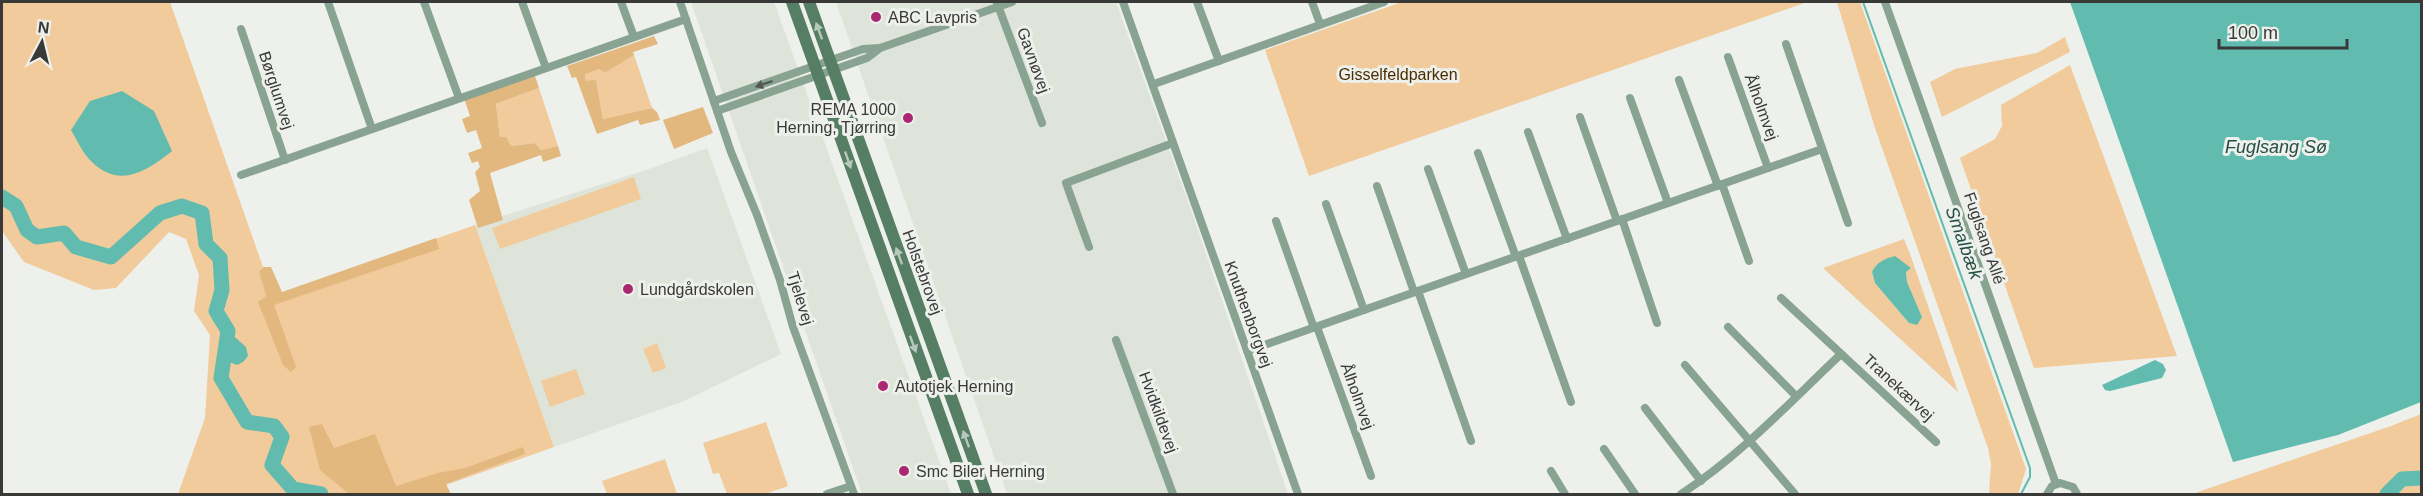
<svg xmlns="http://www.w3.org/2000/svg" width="2423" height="496" viewBox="0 0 2423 496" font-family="Arial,sans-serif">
<rect width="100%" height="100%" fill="#edf0eb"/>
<g fill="#dee4d9">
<polygon points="691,2 774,2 951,494 862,494"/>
<polygon points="836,2 1116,2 1191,210 1288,494 1007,494"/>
<polygon points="707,148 781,354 684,401 554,447 475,225 652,168"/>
</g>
<g fill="#f1cb9b" fill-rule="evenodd">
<polygon points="2,2 170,2 263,267 259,272 266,296 261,300 475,225 554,447 420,494 341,487 351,494 178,494 205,418 210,335 194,311 199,275 186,239 169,232 116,288 94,290 24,262 2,231"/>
<polygon points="1402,2 1807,2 1309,176 1265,50"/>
<polygon points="1837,2 1860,2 2026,469 2018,494 1989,494 1991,464 1988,448 1875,128"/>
<polygon points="2065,37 2070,52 1942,117 1930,82 1955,69 2037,53"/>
<polygon points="634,55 652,108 603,119 596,80 586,82 585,73 599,69 605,73"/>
<polygon points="2070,65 2177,356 2034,368 1960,158 1995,139 2002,126 2001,105"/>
<polygon points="539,88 558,146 541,150 535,143 511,146 500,137 496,104"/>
<polygon points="634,177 641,199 500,249 492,228"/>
<path d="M1904 239 1910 254 1958 392 1823 268ZM1911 268 1906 271 1907 282 1922 317 1909 323 1875 283 1872 272Z"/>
<polygon points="657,343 666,368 653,373 643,349"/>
<polygon points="576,369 585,394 550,407 541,381"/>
<polygon points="2421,414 2421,494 2192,494 2391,426"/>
<polygon points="766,422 788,486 765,494 727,494 719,473 713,474 703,443"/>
<polygon points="665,459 677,494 607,494 602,481"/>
</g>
<g fill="#e3b87f">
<polygon points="654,36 658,44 633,52 634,55 605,73 599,69 585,74 586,81 596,80 603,119 652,108 657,112 660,120 640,125 638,120 597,134 576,77 572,78 567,66"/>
<polygon points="534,73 539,88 496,104 500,137 506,137 511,146 535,143 541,150 558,146 561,156 543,162 541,155 490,173 503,220 478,228 469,200 480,191 475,172 480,167 478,161 472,163 468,153 482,148 476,130 467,133 462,119 470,116 464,98"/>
<polygon points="703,107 713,133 674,149 663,120"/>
<polygon points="436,238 439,249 274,305 296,367 291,372 283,365 258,302 266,296 259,272 263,267 271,267 282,292"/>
<polygon points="322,424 334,448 375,434 396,486 438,473 465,468 523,447 525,454 446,484 451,494 349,494 320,470 309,427"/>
</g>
<g fill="#61bbae">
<polygon points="2070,2 2421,2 2421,402 2338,435 2233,462"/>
<path d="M122 91 154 111 172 151C147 171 120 189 92 162 83 154 77 140 71 130L90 101Z"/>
<path d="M1895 256 1911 268 1906 272 1907 282 1922 317 1917 325 1909 323 1875 283 1872 272C1877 262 1884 259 1895 256Z"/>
<polygon points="228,331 246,347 248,356 243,362 237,365 224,360"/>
<polygon points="2155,360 2163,364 2166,370 2162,378 2110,391 2105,390 2102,385"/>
</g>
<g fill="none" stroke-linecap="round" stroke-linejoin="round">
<polyline stroke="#61bbae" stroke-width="2" points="1863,2 2030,468 2030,477 2021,494"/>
<g stroke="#61bbae" stroke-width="15">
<polyline points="2,197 16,206 27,230 37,237 64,233 76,247 111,257 160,213 182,206 202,213 206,244 220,258 222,290 216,311 228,331 221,378 247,422 274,426 282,437 272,465 293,489 321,494"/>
<polyline points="2387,494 2402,479 2422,478"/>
</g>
<g stroke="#88a391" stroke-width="8">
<polyline points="328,2 372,129"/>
<polyline points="424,2 459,98"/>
<polyline points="522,2 546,68"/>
<polyline points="621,2 634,37"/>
<polyline points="680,2 731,152 757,215 780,280 793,327 854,494"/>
<polyline points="1123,2 1298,494"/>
<polyline points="1197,2 1219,61"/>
<polyline points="1312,2 1320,24"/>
<polyline points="1885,2 2056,484"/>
<polyline points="997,3 1042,123"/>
<polyline points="241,29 285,160"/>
<polyline points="1786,44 1848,223"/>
<polyline points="1728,57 1768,168"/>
<polyline points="1679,80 1718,186"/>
<polyline points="1154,84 1384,2"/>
<polyline points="1630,98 1668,203"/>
<polyline points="714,101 863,49 880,48 1012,2"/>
<polyline points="717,111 867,58 880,48"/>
<polyline points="1580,117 1617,221"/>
<polyline points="1528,132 1567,239"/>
<polyline points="1478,153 1516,257"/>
<polyline points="1428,169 1466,274"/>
<polyline points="241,175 686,19"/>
<polyline points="1722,184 1749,261"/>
<polyline points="1377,186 1414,292"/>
<polyline points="1326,204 1364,310"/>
<polyline points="1622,219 1657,323"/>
<polyline points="1276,221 1314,328"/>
<polyline points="1089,247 1066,183 1173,143"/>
<polyline points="1519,256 1571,402"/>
<polyline points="1418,291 1471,441"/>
<polyline points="1781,298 1936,442"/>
<polyline points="1317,327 1371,476"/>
<polyline points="1728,327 1796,396"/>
<polyline points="1116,340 1173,494"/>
<polyline points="1247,351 1822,149"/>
<polyline points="1685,365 1795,494"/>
<polyline points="1645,408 1701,481"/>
<polyline points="1604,449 1635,494"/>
<polyline points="1551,471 1565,494"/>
<polyline points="827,494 851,486"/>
<path d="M1681 494C1740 456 1790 402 1841 354"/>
<polyline points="2047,494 2052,486 2060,483 2073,487 2077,494"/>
</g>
<g stroke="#557e64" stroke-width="12">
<polyline points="792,2 968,494"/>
<polyline points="809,2 986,494"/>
</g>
</g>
<defs><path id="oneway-solid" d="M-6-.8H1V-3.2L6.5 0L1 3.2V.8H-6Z" transform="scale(1.5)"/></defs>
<g fill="#b8c8bc">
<use href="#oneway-solid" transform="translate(819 31) rotate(-110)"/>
<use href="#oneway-solid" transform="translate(848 160) rotate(71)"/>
<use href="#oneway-solid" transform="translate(899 256) rotate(-110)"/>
<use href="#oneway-solid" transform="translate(913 344) rotate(70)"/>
<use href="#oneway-solid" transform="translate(966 439) rotate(-110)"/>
</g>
<use fill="#515953" href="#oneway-solid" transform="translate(764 84) rotate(161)"/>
<g fill="#ab2771" stroke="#edf0eb" stroke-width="2">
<circle cx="876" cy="17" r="6"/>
<circle cx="908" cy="118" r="6"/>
<circle cx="628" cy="289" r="6"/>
<circle cx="883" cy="386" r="6"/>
<circle cx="904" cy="471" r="6"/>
</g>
<g text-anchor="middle" stroke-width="6" stroke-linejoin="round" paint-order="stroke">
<g font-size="16" fill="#393938" stroke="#edf0eb" text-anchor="start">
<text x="888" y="23">ABC Lavpris</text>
<text x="896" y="115" text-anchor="end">REMA 1000<tspan x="896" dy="18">Herning, Tjørring</tspan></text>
<text x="640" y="295">Lundgårdskolen</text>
<text x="895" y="392">Autotjek Herning</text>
<text x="916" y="477">Smc Biler Herning</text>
</g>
<g font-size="16" fill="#393938" stroke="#edf0eb">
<text transform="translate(1034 60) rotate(70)" y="6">Gavnøvej</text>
<text transform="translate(277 90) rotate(72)" y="6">Børglumvej</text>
<text transform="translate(1762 107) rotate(70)" y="6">Ålholmvej</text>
<text transform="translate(1985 238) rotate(71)" y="6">Fuglsang Allé</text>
<text transform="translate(923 272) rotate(70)" y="6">Holstebrovej</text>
<text transform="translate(801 298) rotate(73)" y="6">Tjelevej</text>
<text transform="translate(1249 314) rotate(70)" y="6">Knuthenborgvej</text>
<text transform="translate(1899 387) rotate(43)" y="6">Tranekærvej</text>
<text transform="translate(1358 396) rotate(70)" y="6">Ålholmvej</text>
<text transform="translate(1159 412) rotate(70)" y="6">Hvidkildevej</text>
</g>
<g font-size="16" fill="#492d00" stroke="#edf0eb">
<text x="1398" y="80">Gisselfeldparken</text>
</g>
<g font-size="18" font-style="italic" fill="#254e48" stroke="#edf0eb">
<text x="2276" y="153">Fuglsang Sø</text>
<text transform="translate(1964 243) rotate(70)" y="6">Smalbæk</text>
</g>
</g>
<rect width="2423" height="496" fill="none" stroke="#393938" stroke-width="6"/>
<g transform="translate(42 42) rotate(7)" stroke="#edf0eb" stroke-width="4.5" paint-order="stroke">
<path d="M0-4.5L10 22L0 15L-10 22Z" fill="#393938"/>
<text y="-9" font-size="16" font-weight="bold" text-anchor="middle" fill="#393938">N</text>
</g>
<path d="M2219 39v9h128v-9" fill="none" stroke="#393938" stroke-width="3"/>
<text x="2228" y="39" font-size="18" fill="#393938" stroke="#edf0eb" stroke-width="4.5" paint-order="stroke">100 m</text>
</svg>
